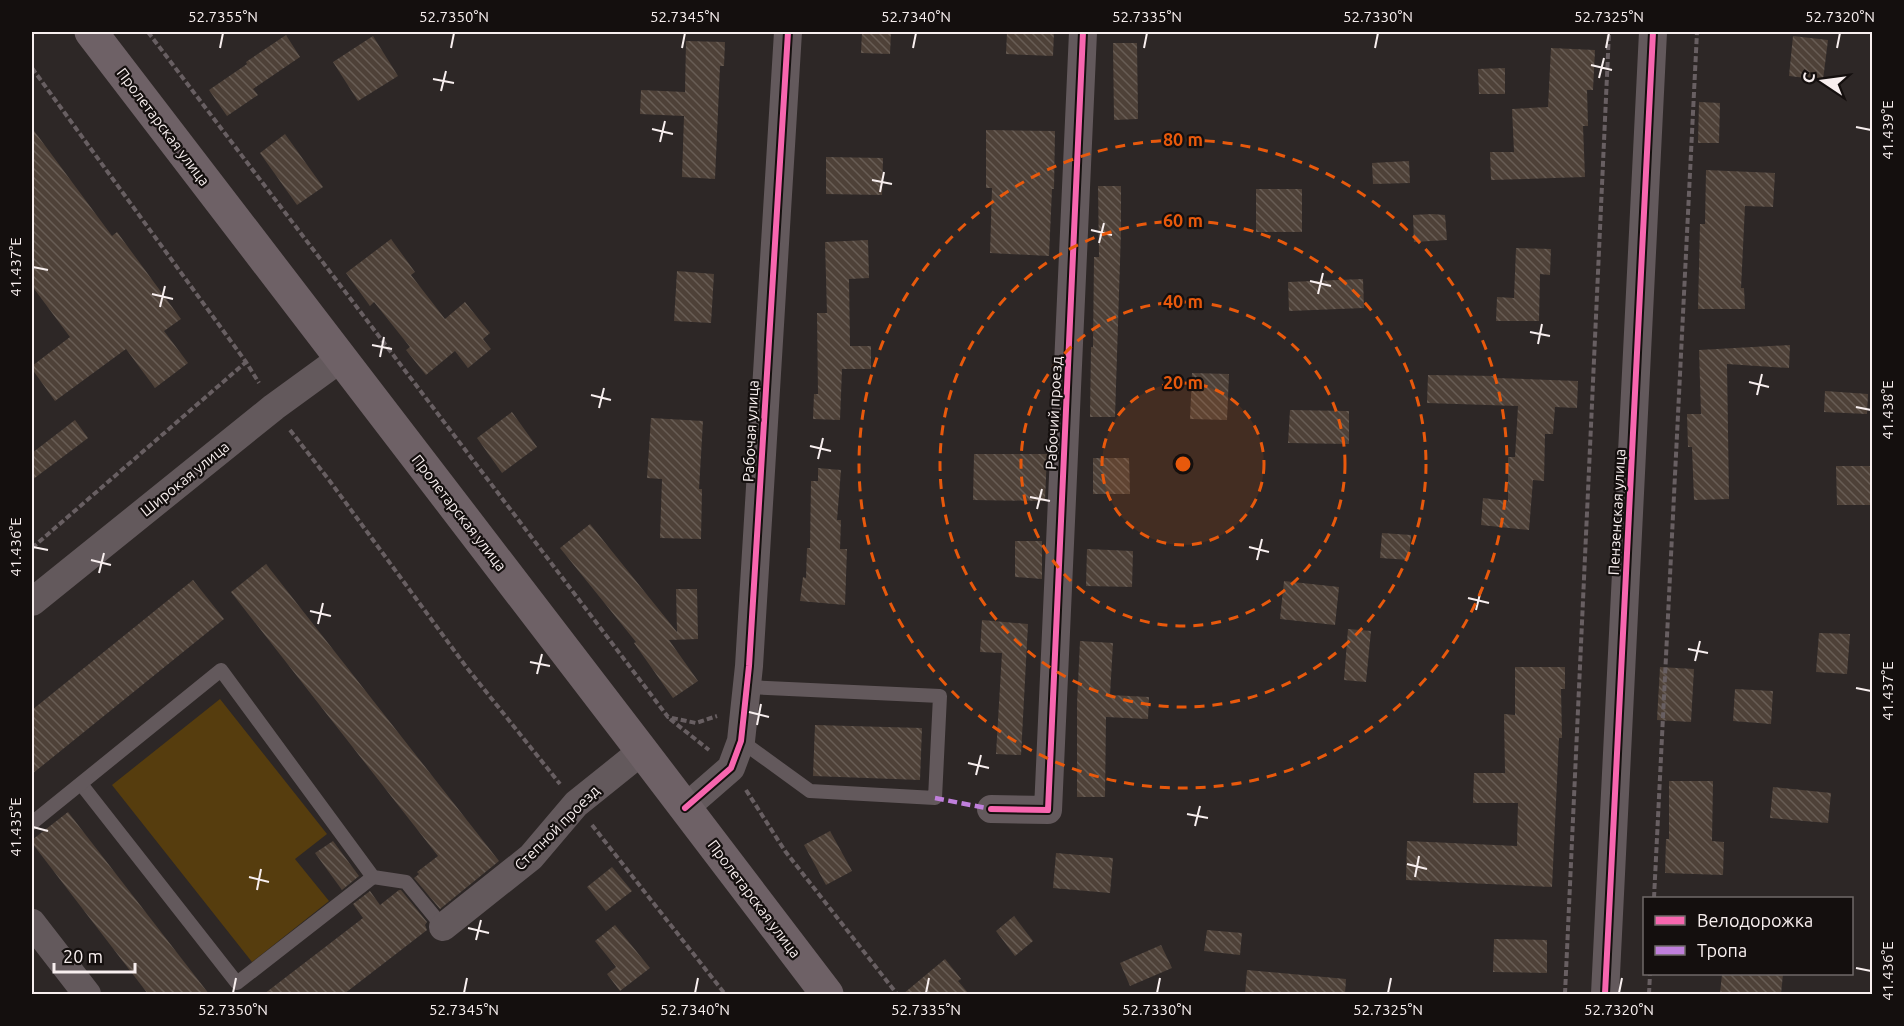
<svg xmlns="http://www.w3.org/2000/svg" width="1904" height="1026" viewBox="0 0 1904 1026" font-family="Ubuntu,sans-serif">
<defs>
<pattern id="building-back-hatch" width="6" height="6" patternUnits="userSpaceOnUse" patternTransform="scale(1.5)"><rect width="6" height="6" fill="#4e4138"/><path d="M-1 5l2 2M0 0l6 6M5-1l2 2" fill="none" stroke="#685d55"/></pattern>
</defs>
<rect width="100%" height="100%" fill="#2d2726"/>
<polygon fill="#563d0e" points="220,699 327,834 295,859 329,901 252,962 112,785"/>
<g fill="url(#building-back-hatch)">
<polygon points="862,32 891,32 890,54 861,53"/>
<polygon points="1007,32 1054,32 1053,56 1006,54"/>
<polygon points="286,35 300,57 253,89 258,95 227,116 209,90 247,64 246,62"/>
<polygon points="373,36 398,76 358,101 333,62"/>
<polygon points="1793,36 1828,40 1823,80 1789,76"/>
<polygon points="686,41 725,42 724,66 720,66 715,179 682,177 684,116 640,114 641,90 685,92"/>
<polygon points="1113,43 1137,43 1138,119 1114,120"/>
<polygon points="1551,48 1595,50 1593,90 1587,90 1588,126 1583,126 1585,177 1491,180 1490,152 1514,152 1512,109 1548,107"/>
<polygon points="1505,68 1505,94 1479,94 1478,69"/>
<polygon points="1699,102 1720,103 1719,143 1698,143"/>
<polygon points="32,128 112,236 117,232 181,319 164,331 188,363 155,388 126,349 55,401 32,369 32,366 70,337 32,286"/>
<polygon points="986,130 1055,131 1054,189 1052,189 1049,256 990,253 992,188 986,188"/>
<polygon points="285,134 323,187 297,205 260,153"/>
<polygon points="826,157 883,158 882,195 826,194"/>
<polygon points="1409,161 1410,183 1373,184 1372,163"/>
<polygon points="1706,170 1775,173 1773,207 1745,206 1741,288 1744,288 1745,309 1698,309 1700,224 1705,224"/>
<polygon points="1098,186 1121,186 1121,231 1115,417 1090,417 1091,347 1093,347 1094,257 1099,257"/>
<rect x="1256" y="189" width="46" height="43"/>
<polygon points="1432,214 1445,215 1447,240 1414,242 1413,215"/>
<polygon points="391,239 415,272 411,275 445,319 465,302 490,333 483,339 491,349 468,368 455,351 426,375 406,350 410,347 374,302 370,306 346,273"/>
<polygon points="868,240 869,278 849,279 850,346 871,346 871,369 842,369 840,420 813,419 814,394 818,394 817,313 827,313 825,242"/>
<polygon points="1516,248 1551,249 1550,275 1540,274 1539,321 1496,321 1497,297 1514,298"/>
<polygon points="677,271 714,274 711,323 674,321"/>
<polygon points="1363,279 1364,308 1289,311 1288,282"/>
<polygon points="1790,345 1789,368 1727,364 1729,499 1694,500 1692,447 1688,447 1687,414 1701,414 1699,350"/>
<polygon points="1192,373 1229,374 1227,420 1190,419"/>
<polygon points="1428,375 1496,376 1495,378 1578,381 1577,408 1555,407 1553,434 1545,434 1544,481 1533,480 1529,530 1481,525 1483,498 1508,501 1508,457 1515,457 1518,406 1427,403"/>
<polygon points="1825,391 1868,394 1867,414 1824,412"/>
<polygon points="1290,410 1349,411 1349,444 1288,443"/>
<polygon points="512,412 537,447 502,473 477,438"/>
<polygon points="651,418 703,421 699,489 702,489 701,539 660,538 662,479 647,478"/>
<polygon points="75,420 88,438 32,480 32,453"/>
<polygon points="974,454 1047,454 1045,501 973,500"/>
<polygon points="1093,458 1129,458 1130,494 1093,494"/>
<polygon points="1836,466 1872,466 1872,505 1837,505"/>
<polygon points="818,468 841,470 837,520 841,520 840,549 847,549 845,605 800,601 803,577 806,578 807,548 810,548 811,481 818,481"/>
<polygon points="590,524 677,632 676,589 697,589 698,639 669,640 698,681 673,698 634,643 636,642 560,548"/>
<polygon points="1382,533 1411,535 1409,560 1380,558"/>
<polygon points="1015,541 1042,541 1042,579 1015,577"/>
<polygon points="1087,549 1133,551 1132,587 1086,586"/>
<polygon points="266,564 499,861 440,909 414,878 419,874 417,872 438,856 231,592"/>
<polygon points="193,580 224,619 32,774 32,710"/>
<polygon points="1284,581 1339,587 1335,625 1280,619"/>
<polygon points="982,620 1028,624 1021,755 996,754 1002,653 980,652"/>
<polygon points="1348,629 1371,631 1366,682 1344,680"/>
<polygon points="1819,633 1850,634 1847,674 1816,672"/>
<polygon points="1080,641 1113,643 1110,695 1149,697 1148,719 1106,717 1105,797 1077,797 1077,704"/>
<polygon points="1515,667 1565,667 1565,689 1561,689 1562,738 1559,738 1552,887 1406,880 1407,841 1517,846 1518,803 1473,803 1474,773 1505,773 1504,714 1515,715"/>
<polygon points="1660,667 1694,669 1691,722 1657,720"/>
<polygon points="1735,689 1773,691 1771,724 1733,721"/>
<polygon points="815,725 922,728 920,780 813,776"/>
<polygon points="1669,781 1713,781 1712,841 1724,842 1723,875 1665,873 1666,839 1669,839"/>
<polygon points="1773,787 1831,793 1828,823 1770,818"/>
<polygon points="68,812 209,994 148,994 32,843 32,840"/>
<polygon points="830,831 852,871 826,885 804,845"/>
<polygon points="333,841 359,876 342,890 315,853"/>
<polygon points="1056,853 1113,858 1110,893 1053,888"/>
<polygon points="612,867 632,891 606,911 587,887"/>
<polygon points="399,890 401,890 427,922 425,925 427,930 344,994 264,994 363,918 353,904 370,891 380,905"/>
<polygon points="1014,916 1033,941 1015,956 996,931"/>
<polygon points="615,925 650,968 620,991 607,974 616,967 595,941"/>
<polygon points="1207,930 1242,933 1240,955 1204,951"/>
<polygon points="1494,939 1547,940 1547,973 1493,972"/>
<polygon points="1161,945 1172,968 1130,986 1120,963"/>
<polygon points="945,959 961,979 958,981 969,994 903,994"/>
<polygon points="1247,970 1346,979 1345,994 1245,994"/>
<polygon points="1722,974 1783,974 1781,994 1720,994"/>
</g>
<g fill="none" stroke-linecap="round" stroke-linejoin="round">
<g stroke="#685f62" stroke-width="4" stroke-dasharray="6 3" stroke-linecap="butt">
<polyline points="148,32 668,717 696,723 717,716"/>
<polyline points="32,68 246,362 259,383"/>
<polyline points="290,430 329,480 467,668 560,784"/>
<polyline points="32,548 246,362"/>
<polyline points="670,719 709,750"/>
<polyline points="746,790 785,851 897,994"/>
<polyline points="592,825 725,994"/>
<polyline points="1654,898 1697,32"/>
<polyline points="1565,994 1609,32"/>
<polyline points="1649,994 1650,974"/>
</g>
<g stroke="#63595c" stroke-width="14">
<polyline points="741,741 810,791 935,798 940,696 747,687"/>
<polyline points="81,784 237,983 373,877"/>
<polyline points="32,823 221,670 373,877 406,882 443,927"/>
</g>
<g stroke="#63595c" stroke-width="28">
<polyline points="32,602 274,407 340,359"/>
<polyline points="685,808 731,768 741,741 749,666 788,32"/>
<polyline points="991,809 1048,810 1083,32"/>
<polyline points="32,923 87,994"/>
<polyline points="443,927 531,857 576,804 642,751"/>
<polyline points="1605,994 1653,32"/>
</g>
<polyline stroke="#6e6166" stroke-width="33" points="91,32 642,751 827,994"/>
<polyline stroke="#c07fdc" stroke-width="4.5" stroke-dasharray="9 4.5" stroke-linecap="butt" points="935,798 991,809"/>
<g stroke="#140f0e" stroke-width="10">
<g id="cycleway">
<polyline points="685,808 731,768 741,741 749,666 788,32"/>
<polyline points="991,809 1048,810 1083,32"/>
<polyline points="1605,994 1653,32"/>
</g>
</g>
<use href="#cycleway" stroke="#f766af" stroke-width="6"/>
</g>
<path fill="none" stroke="#f8efef" stroke-width="2" d="M220 48 223 33M451 48 454 33M682 48 685 33M913 48 916 33M1144 48 1147 33M1375 48 1378 33M1606 48 1609 33M1837 48 1840 33M1591 65 1612 70M1599 78 1604 58M433 79 454 83M441 91 446 71M1856 127 1871 130M652 129 673 134M660 142 665 121M872 180 892 184M880 192 884 172M1091 230 1112 235M1099 243 1104 223M33 267 48 270M1310 281 1331 286M152 294 173 299M1318 294 1323 273M160 307 165 286M1530 332 1550 336M1538 344 1542 324M372 345 392 349M380 357 384 337M1749 382 1769 387M591 395 611 400M1757 395 1762 374M1856 407 1871 410M599 408 604 388M810 446 831 451M818 459 823 438M1030 497 1050 501M1037 509 1042 489M33 547 48 550M1249 547 1269 552M91 560 111 565M1257 560 1262 539M99 573 104 553M1468 598 1489 603M1476 610 1481 590M310 611 331 616M318 624 323 603M1688 649 1708 653M1695 661 1700 641M530 662 550 666M537 674 542 654M1856 688 1871 691M749 712 769 717M757 725 761 704M968 763 989 768M976 775 981 755M1187 814 1208 818M1195 826 1200 806M33 827 48 831M1407 864 1427 869M249 877 269 882M1415 877 1419 856M257 890 261 869M468 928 489 933M476 940 481 920M1856 968 1871 971M233 993 236 978M464 993 467 978M695 993 698 978M926 993 929 978M1157 993 1160 978M1388 993 1391 978M1619 993 1622 978"/>
<circle cx="1183" cy="464" r="81" fill="#e8590c" fill-opacity=".12"/>
<g fill="none" stroke="#e8590c" stroke-width="3" stroke-dasharray="10 8">
<circle cx="1183" cy="464" r="81"/>
<circle cx="1183" cy="464" r="162"/>
<circle cx="1183" cy="464" r="243"/>
<circle cx="1183" cy="464" r="324"/>
</g>
<g text-anchor="middle" stroke-width="4.5" stroke-linejoin="round" paint-order="stroke">
<g font-size="15" fill="#f8efef" stroke="#140f0e">
<text transform="translate(163 127) rotate(53)" y="5">Пролетарская улица</text>
<text transform="translate(1054 413) rotate(-87)" y="5">Рабочий проезд</text>
<text transform="translate(751 431) rotate(-87)" y="5">Рабочая улица</text>
<text transform="translate(185 479) rotate(-39)" y="5">Широкая улица</text>
<text transform="translate(1617 512) rotate(-87)" y="5">Пензенская улица</text>
<text transform="translate(459 513) rotate(52)" y="5">Пролетарская улица</text>
<text transform="translate(557 828) rotate(-45)" y="5">Степной проезд</text>
<text transform="translate(754 899) rotate(53)" y="5">Пролетарская улица</text>
</g>
</g>
<circle cx="1183" cy="464" r="9" fill="#e8590c" stroke="#140f0e" stroke-width="3"/>
<g font-size="18" text-anchor="middle" font-weight="bold" fill="#e8590c" stroke="#140f0e" stroke-width="4.5" stroke-linejoin="round" paint-order="stroke">
<text x="1183" y="146">80 m</text>
<text x="1183" y="227">60 m</text>
<text x="1183" y="308">40 m</text>
<text x="1183" y="389">20 m</text>
</g>
<rect width="1904" height="1026" fill="none" stroke="#140f0e" stroke-width="66"/>
<rect x="1643" y="897" width="210" height="78" fill="#140f0e" stroke="#6f6968" stroke-width="1.5"/>
<rect x="1655" y="916" width="30" height="9" fill="#f766af" stroke="#6f6968" stroke-width="1.5"/>
<text x="1697" y="927" font-size="18" fill="#f8efef">Велодорожка</text>
<rect x="1655" y="946" width="30" height="9" fill="#c07fdc" stroke="#6f6968" stroke-width="1.5"/>
<text x="1697" y="957" font-size="18" fill="#f8efef">Тропа</text>
<g transform="translate(1823 81) rotate(283)" stroke="#140f0e" stroke-width="4.5" paint-order="stroke">
<path d="M0-4.5L10 22L0 15L-10 22Z" fill="#f8efef"/>
<text y="-9" font-size="16" font-weight="bold" text-anchor="middle" fill="#f8efef">С</text>
</g>
<path d="M54 963v9h81v-9" fill="none" stroke="#f8efef" stroke-width="3"/>
<text x="63" y="963" font-size="18" fill="#f8efef" stroke="#140f0e" stroke-width="4.5" paint-order="stroke">20 m</text>
<rect x="33" y="33" width="1838" height="960" fill="none" stroke="#f8efef" stroke-width="2"/>
<g font-size="15" text-anchor="middle" fill="#f8efef">
<text x="223" y="22">52.7355°N</text>
<text x="454" y="22">52.7350°N</text>
<text x="685" y="22">52.7345°N</text>
<text x="916" y="22">52.7340°N</text>
<text x="1147" y="22">52.7335°N</text>
<text x="1378" y="22">52.7330°N</text>
<text x="1609" y="22">52.7325°N</text>
<text x="1840" y="22">52.7320°N</text>
<text transform="translate(1888 130) rotate(-90)" y="5">41.439°E</text>
<text transform="translate(16 267) rotate(-90)" y="5">41.437°E</text>
<text transform="translate(1888 410) rotate(-90)" y="5">41.438°E</text>
<text transform="translate(16 547) rotate(-90)" y="5">41.436°E</text>
<text transform="translate(1888 691) rotate(-90)" y="5">41.437°E</text>
<text transform="translate(16 827) rotate(-90)" y="5">41.435°E</text>
<text transform="translate(1888 971) rotate(-90)" y="5">41.436°E</text>
<text x="233" y="1015">52.7350°N</text>
<text x="464" y="1015">52.7345°N</text>
<text x="695" y="1015">52.7340°N</text>
<text x="926" y="1015">52.7335°N</text>
<text x="1157" y="1015">52.7330°N</text>
<text x="1388" y="1015">52.7325°N</text>
<text x="1619" y="1015">52.7320°N</text>
</g>
</svg>
